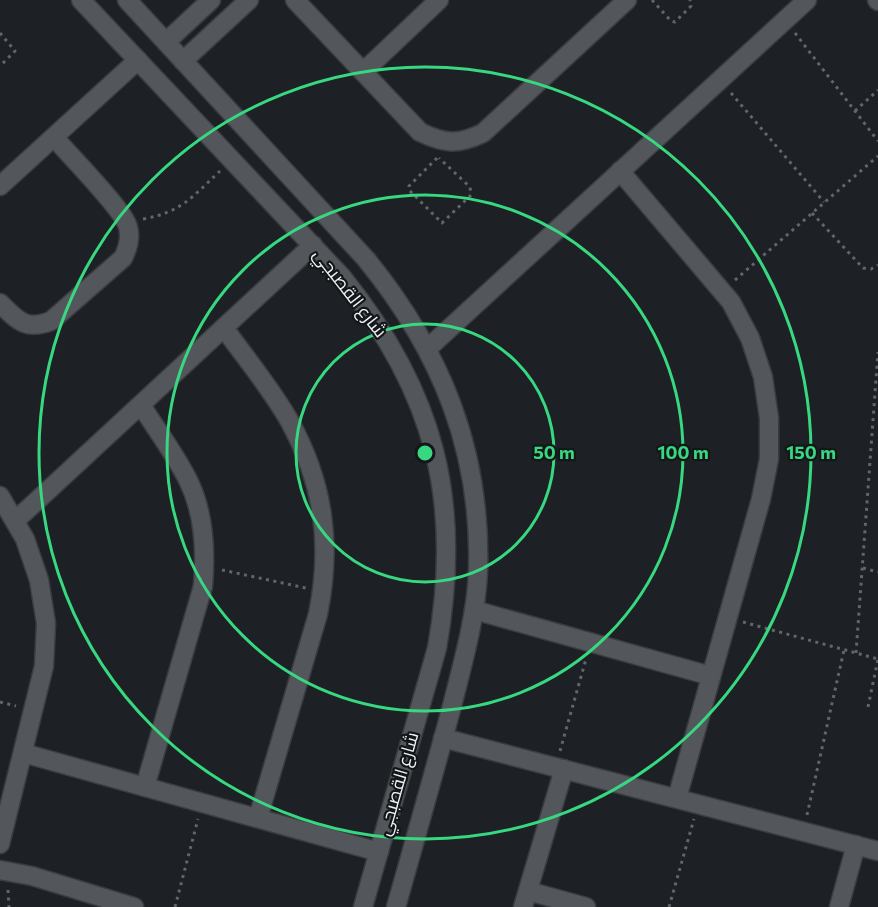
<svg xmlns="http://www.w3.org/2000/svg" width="878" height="907" viewBox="0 0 878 907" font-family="Commissioner,Cairo,sans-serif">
<rect width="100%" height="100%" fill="#1d2024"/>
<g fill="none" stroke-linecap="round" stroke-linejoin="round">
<g stroke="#3a3d40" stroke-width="21">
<g id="street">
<path d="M81 0 342 277C435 392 463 502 437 648L363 907"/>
<path d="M127 0 366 259C441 351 482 451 478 572 476 617 463 662 452 706 434 773 415 840 396 907"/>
<path d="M295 0 420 132C445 144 458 145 483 133L627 0"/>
<polyline points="877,0 878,1"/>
<polyline points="166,42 211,0"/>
<polyline points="183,61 249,0"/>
<polyline points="363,72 439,0"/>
<polyline points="620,171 731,302 750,338 763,377 769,418 769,459 761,499 677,798"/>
<polyline points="0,186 138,60"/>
<path d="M0 303C17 320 25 331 51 321L123 258C128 248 131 238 128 227 124 210 68 154 54 137"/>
<path d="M224 328C245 357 273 391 290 422 324 484 332 545 318 614L258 818"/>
<polyline points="427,349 807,0"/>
<path d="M141 405C156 429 175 454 188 480 204 512 206 551 203 586L145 787"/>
<polyline points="0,496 25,539 39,580 46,623 44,666 0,844"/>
<polyline points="15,521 313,245"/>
<polyline points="474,610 711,676"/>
<polyline points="443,738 878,851"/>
<polyline points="23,753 379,852"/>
<polyline points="0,870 32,876 134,907"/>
<polyline points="528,891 586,907"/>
<polyline points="523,907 564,769"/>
<polyline points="839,907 856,845"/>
</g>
</g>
<g stroke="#626569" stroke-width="3" stroke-dasharray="3 4.5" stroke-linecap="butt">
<polyline points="652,0 671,21 675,22 691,6 690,0"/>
<polyline points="0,33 15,51 0,66"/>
<polyline points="795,33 878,141"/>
<polyline points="731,93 824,202"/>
<polyline points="855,111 878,90"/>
<polyline points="437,158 409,186 409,190 442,223 471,195 470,187 439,158"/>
<polyline points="812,213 863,268 871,269 878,265"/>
<path d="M143 219C182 212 192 197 220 171"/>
<polyline points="735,280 878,156"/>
<polyline points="863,568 878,572"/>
<polyline points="222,570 306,588"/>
<polyline points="743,622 878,659"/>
<polyline points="856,653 878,352"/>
<polyline points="0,702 16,706"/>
<polyline points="868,707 878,659"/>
<polyline points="560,751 586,659"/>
<polyline points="807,815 844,650"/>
<polyline points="8,890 9,907"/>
<polyline points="175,907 198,819"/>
<polyline points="669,907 694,819"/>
</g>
<use href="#street" stroke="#53575b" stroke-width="18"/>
</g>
<g fill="none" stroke="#37d880" stroke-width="3">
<circle cx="425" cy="453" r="129"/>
<circle cx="425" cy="453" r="258"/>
<circle cx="425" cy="453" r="386"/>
</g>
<g text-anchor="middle" stroke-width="4.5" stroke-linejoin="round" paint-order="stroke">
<g font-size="18" fill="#eff2f4" stroke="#14171a">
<text transform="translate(350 293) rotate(52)" y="6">شارع القصبجي</text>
<text transform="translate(398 784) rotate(-74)" y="6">شارع القصبجي</text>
</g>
</g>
<circle cx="425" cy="453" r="9" fill="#37d880" stroke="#14171a" stroke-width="3"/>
<g font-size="18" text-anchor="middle" font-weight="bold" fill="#37d880" stroke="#14171a" stroke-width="4.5" stroke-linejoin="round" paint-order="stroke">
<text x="554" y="459">50 m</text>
<text x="683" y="459">100 m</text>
<text x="811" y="459">150 m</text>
</g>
</svg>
